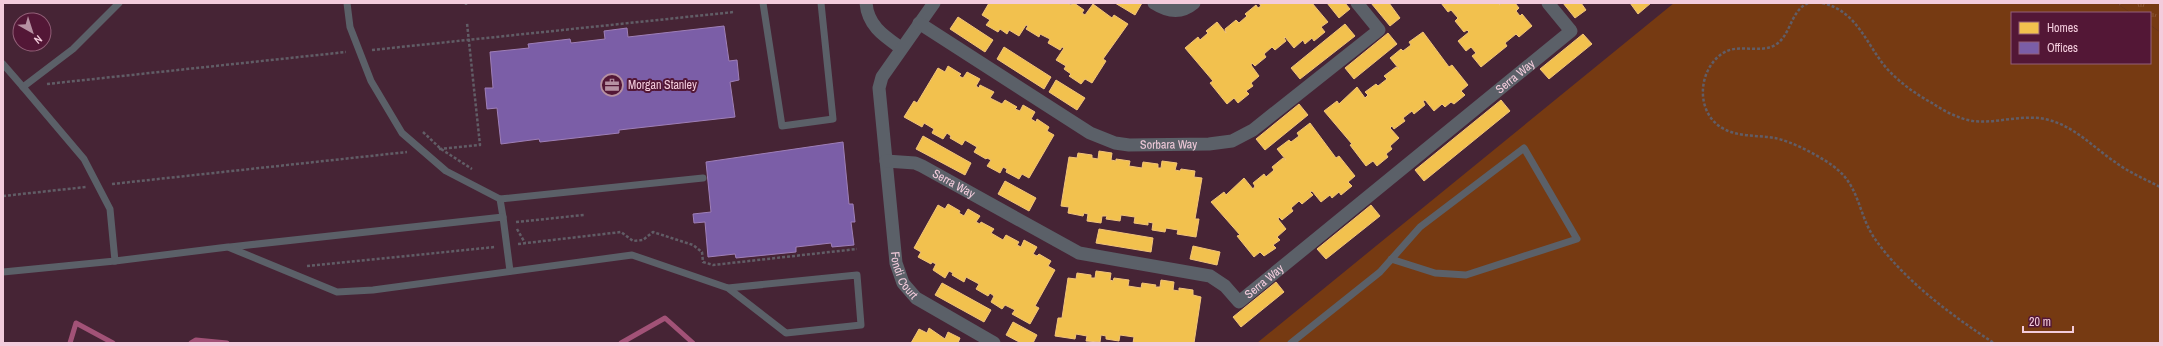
<svg xmlns="http://www.w3.org/2000/svg" width="2163" height="346" viewBox="0 0 2163 346" font-family="'Archivo Narrow',sans-serif">
<defs>
<pattern id="park-tufts" width="24" height="20" patternUnits="userSpaceOnUse"><rect width="24" height="20" fill="#763a12"/><path d="M3 7l-1-3M5 7V3M7 7l1-3M15 17l-1-3M17 17v-4M19 17l1-3" fill="none" stroke="#8a5534"/></pattern>
</defs>
<rect width="100%" height="100%" fill="#462435"/>
<polygon fill="#763a12" points="1674,3 2116,3 2131,13 2012,13 2012,63 2150,63 2150,25 2160,32 2160,343 1257,343"/>
<polygon fill="url(#park-tufts)" points="2116,3 2160,3 2160,32 2150,25 2150,13 2131,13"/>
<g fill="#f2c14e" stroke="#f2c479">
<polygon points="989,3 1067,3 1071,5 1074,3 1084,10 1082,13 1085,15 1093,4 1112,18 1114,15 1128,24 1103,59 1106,61 1092,83 1085,79 1081,84 1069,76 1071,74 1064,69 1066,66 1056,60 1064,48 1062,47 1060,50 1048,43 1050,39 1040,34 1039,37 1026,29 1028,26 1026,25 1019,36 1009,30 1007,34 1000,29 998,32 986,25 990,20 982,15"/>
<polygon points="1115,3 1142,3 1135,15"/>
<polygon points="1259,3 1312,3 1328,22 1321,27 1325,32 1314,41 1312,38 1305,44 1303,40 1294,48 1285,37 1284,38 1286,41 1275,50 1272,47 1264,54 1266,57 1255,66 1252,63 1251,65 1259,76 1251,83 1253,86 1246,91 1249,94 1238,103 1234,98 1227,104 1210,83 1213,81 1185,48 1198,37 1200,40 1208,33 1206,31 1217,22 1226,33 1225,29 1236,20 1239,23 1247,16 1245,14 1256,5 1258,8 1261,6"/>
<polygon points="1327,3 1345,3 1350,9 1339,18"/>
<polygon points="1371,3 1389,3 1400,18 1390,26"/>
<polygon points="1441,3 1501,3 1499,5 1502,3 1515,3 1519,8 1516,11 1520,16 1522,14 1532,26 1519,37 1516,34 1505,43 1507,46 1481,67 1472,56 1476,53 1471,47 1466,51 1458,41 1469,32 1467,30 1464,32 1455,21 1458,18 1451,10 1448,12"/>
<polygon points="1563,3 1581,3 1586,10 1575,18"/>
<polygon points="1630,3 1651,3 1638,14"/>
<polygon points="958,17 993,40 985,52 950,29"/>
<polygon points="1345,24 1355,36 1300,79 1291,68"/>
<polygon points="1423,32 1449,67 1452,65 1468,85 1461,91 1465,95 1454,104 1451,102 1445,107 1442,104 1434,111 1425,100 1423,101 1425,105 1414,114 1412,111 1403,118 1405,121 1394,129 1392,126 1390,128 1399,138 1390,146 1392,149 1386,154 1388,157 1377,166 1373,161 1366,166 1350,145 1352,144 1324,111 1337,101 1339,104 1357,87 1365,98 1368,95 1365,92 1376,84 1378,86 1387,79 1384,76 1396,67 1399,69 1390,58 1401,49 1403,51 1411,45 1409,42"/>
<polygon points="1388,33 1397,44 1354,79 1345,68"/>
<polygon points="1583,34 1592,44 1549,79 1540,69"/>
<polygon points="1004,47 1051,77 1044,89 997,59"/>
<polygon points="948,66 961,74 959,76 963,78 967,72 980,79 976,86 979,88 980,85 994,92 990,98 1002,104 1005,100 1017,107 1015,109 1020,111 1023,105 1035,112 1031,119 1036,122 1037,119 1049,127 1047,131 1054,135 1029,178 1022,174 1019,179 1006,172 1007,169 1003,167 1000,173 987,166 991,160 987,158 986,159 974,152 977,147 965,140 962,145 950,138 951,136 947,133 943,139 932,133 934,129 924,123 922,127 904,117 914,101 917,103 938,68 945,72"/>
<polygon points="1056,80 1085,98 1077,110 1049,92"/>
<polygon points="1501,100 1510,111 1424,181 1415,170"/>
<polygon points="1299,104 1308,115 1265,150 1256,139"/>
<polygon points="1310,123 1336,158 1339,156 1355,176 1348,182 1352,186 1341,195 1339,192 1332,198 1330,195 1321,202 1312,191 1310,192 1313,195 1302,204 1299,201 1291,208 1293,211 1282,220 1279,217 1278,219 1286,229 1277,237 1280,240 1273,245 1276,248 1264,256 1260,252 1254,257 1237,236 1240,235 1211,202 1224,192 1226,195 1244,178 1253,189 1255,186 1253,183 1264,174 1266,177 1274,170 1272,167 1283,158 1286,160 1277,149 1289,140 1291,142 1299,136 1297,133"/>
<polygon points="923,136 971,163 965,175 916,149"/>
<polygon points="1099,151 1112,153 1111,160 1116,161 1116,159 1130,161 1129,166 1142,168 1143,162 1158,164 1158,168 1161,168 1162,161 1177,163 1175,170 1180,171 1181,169 1195,171 1194,177 1202,178 1195,219 1199,219 1196,237 1177,234 1178,230 1166,228 1165,232 1152,230 1153,223 1148,222 1148,225 1134,223 1135,217 1121,215 1120,221 1106,219 1107,216 1102,216 1101,223 1087,221 1088,214 1084,213 1083,216 1068,213 1069,207 1061,206 1069,157 1077,158 1078,153 1092,155 1092,158 1098,159"/>
<polygon points="1005,181 1036,198 1029,211 998,194"/>
<polygon points="948,204 960,211 959,213 964,216 968,209 980,216 976,222 980,224 981,222 994,229 991,233 1003,240 1006,235 1019,242 1017,245 1021,247 1024,240 1037,247 1033,254 1037,256 1039,254 1051,261 1048,266 1055,270 1035,306 1039,308 1030,324 1012,314 1015,310 1005,305 1002,309 991,302 994,296 990,293 988,296 976,289 979,284 966,277 964,282 952,275 953,273 949,271 945,278 933,270 936,264 932,262 931,264 918,257 921,252 914,248 938,205 945,209"/>
<polygon points="1371,205 1380,216 1326,259 1317,249"/>
<polygon points="1099,229 1153,238 1151,252 1096,243"/>
<polygon points="1193,246 1220,252 1217,265 1190,259"/>
<polygon points="1096,271 1111,273 1110,280 1113,281 1114,278 1129,280 1128,286 1141,288 1142,283 1156,285 1155,287 1160,287 1161,280 1174,282 1173,290 1179,291 1179,288 1193,290 1193,295 1201,297 1194,343 1133,343 1134,337 1120,335 1119,341 1106,339 1106,336 1101,335 1100,342 1086,341 1087,336 1076,334 1075,339 1055,336 1058,318 1062,318 1068,278 1076,279 1077,273 1091,275 1091,278 1095,278"/>
<polygon points="1276,282 1284,292 1241,327 1233,317"/>
<polygon points="942,283 991,310 984,322 935,295"/>
<polygon points="1013,322 1037,335 1033,343 1021,343 1006,335"/>
<polygon points="929,328 945,339 948,332 960,338 958,343 911,343 919,329 927,333"/>
</g>
<g fill="#7b5ea7" stroke="#9f7fb7">
<polygon points="724,26 729,61 737,60 739,80 730,82 735,117 619,130 619,133 540,142 539,139 501,144 497,108 487,109 485,88 493,88 490,52 529,48 528,44 570,39 571,43 605,39 604,31 627,28 628,37"/>
<polygon points="843,142 849,204 853,204 855,222 851,222 854,245 832,247 831,243 796,247 796,252 736,258 735,254 708,257 705,222 694,223 693,214 711,212 706,162"/>
</g>
<g fill="none" stroke-linecap="round" stroke-linejoin="round">
<g stroke="#a25277" stroke-width="5">
<polyline points="70,343 76,323 113,343"/>
<polyline points="191,343 196,340 227,343"/>
<polyline points="621,343 665,318 693,343"/>
</g>
<g stroke="#615d66" stroke-width="2.5" stroke-dasharray="3 2" stroke-linecap="butt">
<polyline points="466,3 466,5"/>
<path d="M1808 3C1790 11 1791 36 1775 45 1759 54 1739 43 1723 53 1697 70 1695 114 1724 129 1739 137 1757 135 1774 138 1790 140 1826 159 1838 170 1859 188 1859 214 1873 236 1901 278 1952 316 1994 343"/>
<path d="M1822 3C1859 11 1867 48 1890 72 1902 84 1917 95 1932 103 1944 111 1959 119 1973 121 1999 124 2023 113 2049 120 2075 127 2093 147 2115 162 2128 172 2145 179 2160 187"/>
<polyline points="372,50 734,12"/>
<polyline points="47,84 346,52"/>
<polyline points="423,132 441,149 472,169"/>
<polyline points="439,149 480,145 467,23"/>
<polyline points="112,184 407,152"/>
<polyline points="3,196 86,187"/>
<polyline points="516,222 584,215"/>
<polyline points="517,229 525,243"/>
<polyline points="518,244 621,232 633,241 643,240 653,232 693,245 702,252 703,262 713,265 857,249"/>
<polyline points="307,266 495,247"/>
</g>
<g stroke="#5b6068" stroke-width="7">
<polyline points="347,3 350,27 371,81 402,133 446,171 500,199 503,217"/>
<polyline points="763,3 782,126 833,119 821,3"/>
<polyline points="3,64 23,87"/>
<polyline points="500,199 703,178"/>
<polyline points="230,247 503,217 510,271"/>
<polyline points="115,261 228,247 337,292 373,290 632,255 728,288 857,275 861,325 786,333 728,288"/>
<polyline points="3,272 115,261 110,209 84,159 23,87 73,49 119,3"/>
<polyline points="1291,343 1380,272 1420,227 1524,148 1577,239 1466,275 1435,273 1391,259"/>
</g>
<g stroke="#5b6068" stroke-width="13">
<path d="M866 3C868 26 884 36 901 48"/>
<path id="s1" d="M934 3 882 77 879 88 896 263 903 283 916 298 994 343"/>
<path d="M1154 3C1168 12 1181 14 1194 3"/>
<path id="s2" d="M919 23 1090 133 1115 143 1129 145 1209 144 1232 141 1253 130 1379 30 1357 3"/>
<path id="s3" d="M886 161 915 163 922 166 1079 253 1210 276 1225 286 1239 302 1571 31 1548 3"/>
</g>
</g>
<defs>
<g id="office-ring" transform="scale(1.15)"><circle r="9.5" fill="#531736" stroke="#b691a2" stroke-width="1.5"/><path d="M-6-3h4V-5.5h4V-3h4V5H-6ZM-1-4.5V-3h2v-1.5ZM-6 0V1H6V0Z" fill="#b691a2"/></g>
</defs>
<g fill-rule="evenodd">
<use href="#office-ring" x="612" y="85"/>
</g>
<g text-anchor="middle" stroke-width="4" stroke-linejoin="round" paint-order="stroke">
<g font-size="12" fill="#f3ccdc" stroke="#531736">
<text dy="4" stroke="none"><textPath href="#s3" startOffset="745">Serra Way</textPath></text>
<text dy="4" stroke="none"><textPath href="#s2" startOffset="284">Sorbara Way</textPath></text>
<text dy="4" stroke="none"><textPath href="#s3" startOffset="73">Serra Way</textPath></text>
<text dy="4" stroke="none"><textPath href="#s1" startOffset="292">Fondi Court</textPath></text>
<text dy="4" stroke="none"><textPath href="#s3" startOffset="421">Serra Way</textPath></text>
</g>
<g font-size="12" fill="#f3ccdc" stroke="#531736" text-anchor="start">
<text x="628" y="89">Morgan Stanley</text>
</g>
</g>
<rect width="2163" height="346" fill="none" stroke="#f3ccdc" stroke-width="8"/>
<rect x="2011" y="12" width="140" height="52" fill="#531736" stroke="#935f78"/>
<rect x="2019" y="22" width="20" height="12" fill="#f2c14e" stroke="#935f78"/>
<text x="2047" y="32" font-size="12" fill="#f3ccdc">Homes</text>
<rect x="2019" y="42" width="20" height="12" fill="#7b5ea7" stroke="#935f78"/>
<text x="2047" y="52" font-size="12" fill="#f3ccdc">Offices</text>
<g transform="translate(32 32) rotate(141)"><circle r="19" fill="#531736" stroke="#935f78"/>
<path d="M0-3L7 15L0 10L-7 15Z" fill="#b691a2"/>
<text y="-6" font-size="11" font-weight="bold" text-anchor="middle" fill="#f3ccdc">N</text>
</g>
<path d="M2023 326v6h50v-6" fill="none" stroke="#f3ccdc" stroke-width="2"/>
<text x="2029" y="326" font-size="12" fill="#f3ccdc" stroke="#531736" stroke-width="3" paint-order="stroke">20 m</text>
</svg>
